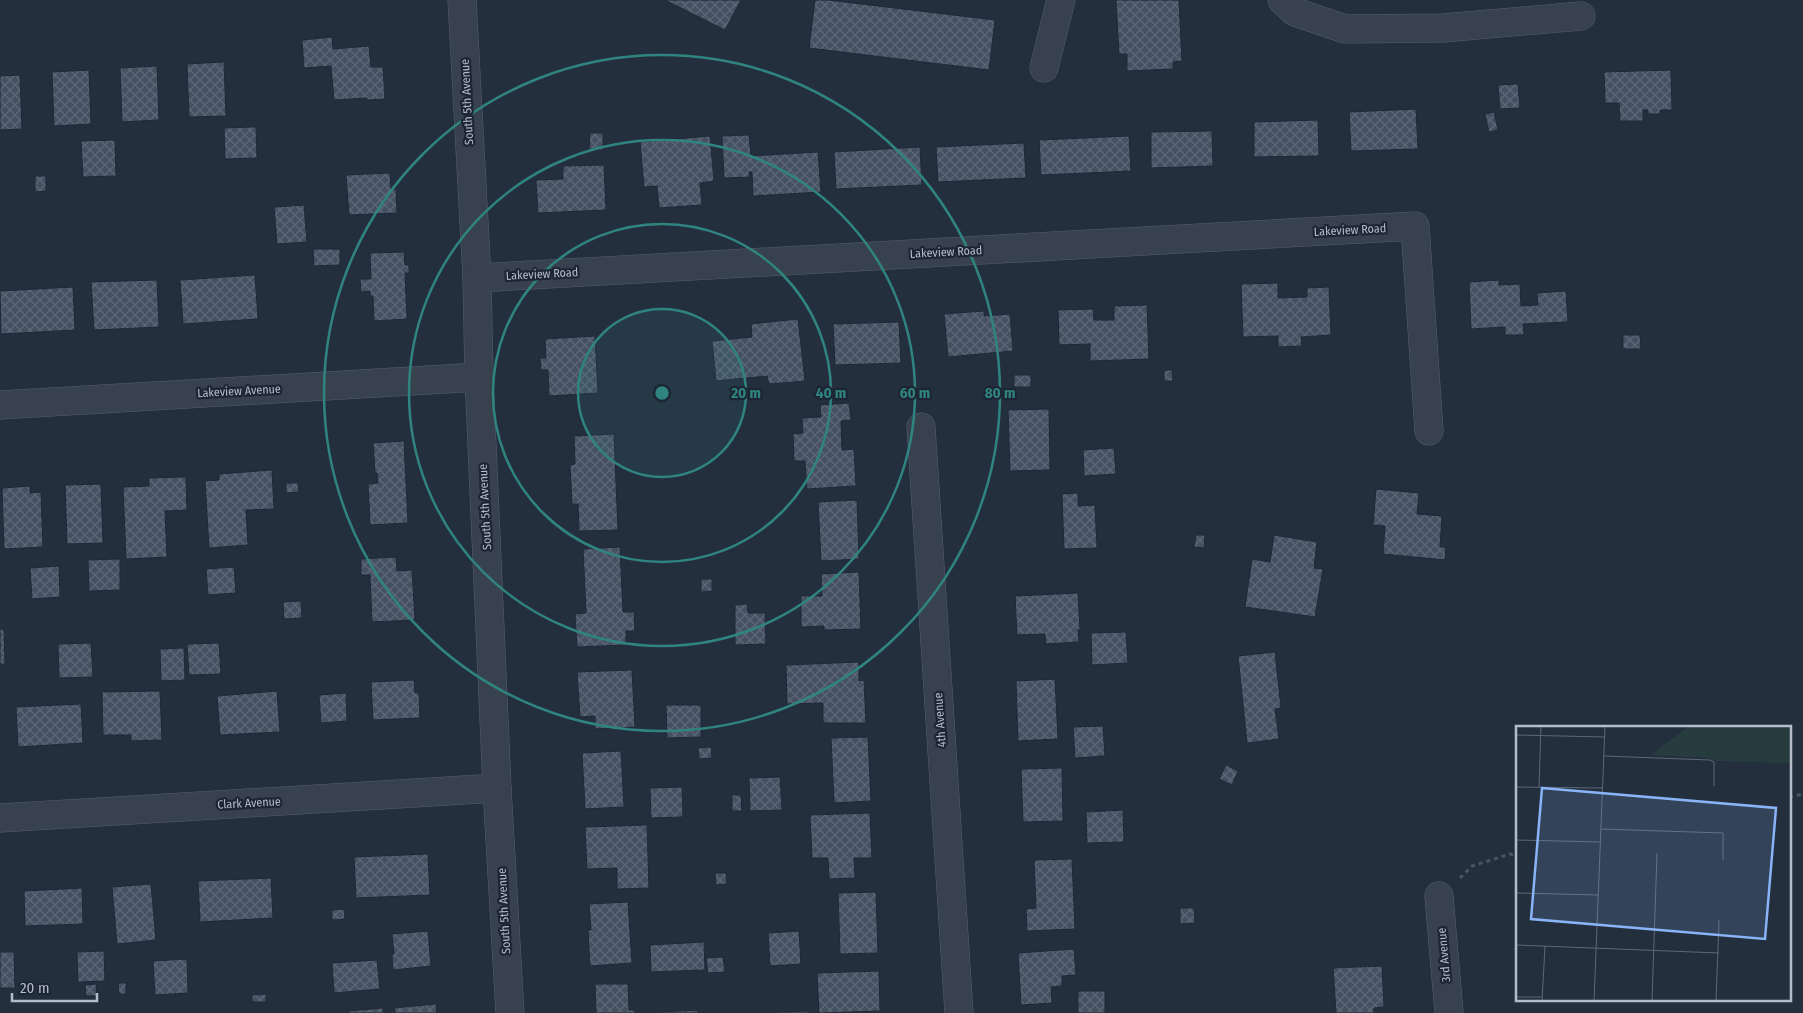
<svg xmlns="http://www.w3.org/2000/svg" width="1803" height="1013" viewBox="0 0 1803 1013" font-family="'Fira Sans Condensed',sans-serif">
<defs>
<pattern id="building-cross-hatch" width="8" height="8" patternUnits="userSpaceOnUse" patternTransform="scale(1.25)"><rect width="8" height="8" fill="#455162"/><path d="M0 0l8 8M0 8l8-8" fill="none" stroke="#5d6877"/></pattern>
</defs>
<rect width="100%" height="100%" fill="#242f3e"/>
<g fill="url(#building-cross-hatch)" stroke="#1f2835">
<polygon points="665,0 741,0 725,30"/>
<polygon points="815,0 828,0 995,20 989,70 809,48"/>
<polygon points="1116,0 1179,0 1182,61 1173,62 1173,69 1127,71 1127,54 1119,54"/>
<polygon points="332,37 333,49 369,46 371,67 383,67 385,99 367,100 367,98 334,100 331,66 304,68 302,40"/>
<polygon points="224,62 226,116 189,117 187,64"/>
<polygon points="157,66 159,120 122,122 120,68"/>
<polygon points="89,70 91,124 54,126 52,72"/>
<polygon points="1671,70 1672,110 1660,110 1660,114 1648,114 1648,110 1643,110 1643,121 1620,121 1619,103 1605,103 1604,72"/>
<polygon points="20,75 22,129 0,130 0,76"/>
<polygon points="1518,84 1520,108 1500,109 1498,85"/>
<polygon points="1416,109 1418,149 1351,151 1349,112"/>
<polygon points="1494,112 1498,130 1489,132 1485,114"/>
<polygon points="1318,120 1319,156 1254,157 1254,122"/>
<polygon points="252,127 256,127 257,158 225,159 224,128"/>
<polygon points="1212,131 1213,166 1151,168 1151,132"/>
<polygon points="590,133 603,133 603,150 589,149"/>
<polygon points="749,135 751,156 818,152 821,192 753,196 752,172 749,172 750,177 724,178 722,136"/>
<polygon points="710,136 714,181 700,183 702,205 659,208 657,186 644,187 640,142"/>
<polygon points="1129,136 1131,171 1041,175 1039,140"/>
<polygon points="115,140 116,176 83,177 81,141"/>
<polygon points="1024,143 1026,178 938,182 936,147"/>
<polygon points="920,147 922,185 836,189 834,152"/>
<polygon points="604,165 606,210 538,213 536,180 563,179 563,166"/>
<polygon points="390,173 391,189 396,189 397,213 349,215 346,175"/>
<polygon points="35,176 46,176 46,191 35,192"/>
<polygon points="304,205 307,242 277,244 274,207"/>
<polygon points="313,249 340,249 340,265 314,266"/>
<polygon points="404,252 405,265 409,265 409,273 405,273 407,319 374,321 373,296 370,296 370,291 361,292 360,279 371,279 370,253"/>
<polygon points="255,275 258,319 183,324 180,280"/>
<polygon points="157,280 159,327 94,330 91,282"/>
<polygon points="1499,280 1499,285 1520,284 1521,306 1538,305 1537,293 1566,291 1568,322 1523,324 1524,335 1505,335 1505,327 1471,329 1469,282"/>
<polygon points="1278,283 1278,298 1307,297 1307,288 1329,287 1331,335 1301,337 1302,346 1278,347 1278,336 1243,337 1241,284"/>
<polygon points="73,287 75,330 1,334 0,291"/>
<polygon points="1147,305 1149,359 1090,361 1090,344 1059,345 1058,310 1093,309 1094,320 1114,320 1114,306"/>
<polygon points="984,311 984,316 1010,314 1013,351 948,357 944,314"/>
<polygon points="798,319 805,381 769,384 767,376 716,381 712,341 752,337 751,324"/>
<polygon points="899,322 901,363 835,365 833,324"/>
<polygon points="1623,335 1640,335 1641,349 1623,349"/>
<polygon points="595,336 598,393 549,396 548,370 541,370 540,358 546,358 545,339"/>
<polygon points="1164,370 1172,370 1173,381 1164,381"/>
<rect x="1014" y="375" width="17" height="12"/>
<polygon points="849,403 851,420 841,421 842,450 854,449 856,486 807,489 805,461 794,461 793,434 803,433 802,418 821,417 820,405"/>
<polygon points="1049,409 1050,470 1010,471 1008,410"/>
<polygon points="614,434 618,530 579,531 578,504 572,504 570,465 575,464 574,436"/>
<polygon points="404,441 408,523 370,525 368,484 378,483 377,473 375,473 373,443"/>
<polygon points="1114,448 1116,474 1084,476 1083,450"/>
<polygon points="272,470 274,509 246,510 248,545 209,548 205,481 219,480 219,474"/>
<polygon points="183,477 186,477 187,510 165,511 167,557 126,559 123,487 149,486 149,478"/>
<polygon points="286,483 298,483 299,492 286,493"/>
<polygon points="101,484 103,543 67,544 65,485"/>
<polygon points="30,486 30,493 41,492 43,547 4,549 2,488"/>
<polygon points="1376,489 1419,493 1417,514 1442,516 1440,547 1446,547 1445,560 1383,554 1385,526 1373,525"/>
<polygon points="1078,493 1078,506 1095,505 1097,548 1064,549 1062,494"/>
<polygon points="857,500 859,559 821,561 818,502"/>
<polygon points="1196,535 1205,535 1204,548 1194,547"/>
<polygon points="1274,535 1317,542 1314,568 1323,569 1315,617 1245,607 1252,559 1270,562"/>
<polygon points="620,547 623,612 634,612 635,631 626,631 626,645 577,647 575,614 586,613 583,549"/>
<polygon points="396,557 397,571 412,570 415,620 372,622 370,575 361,575 361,559"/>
<polygon points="118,559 120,559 120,590 89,591 88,560"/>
<polygon points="59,566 60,597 32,599 30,568"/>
<polygon points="234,567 236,593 208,595 206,569"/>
<polygon points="859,572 861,629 824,630 824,626 801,627 801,596 822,596 821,574"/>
<polygon points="701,579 712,579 712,591 701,592"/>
<polygon points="1078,593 1080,630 1078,630 1079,642 1046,644 1045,634 1017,635 1015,596"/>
<polygon points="301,601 302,618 284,619 283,602"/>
<polygon points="747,604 748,613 765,613 766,644 735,645 735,605"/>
<polygon points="0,629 4,629 5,664 0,664"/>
<polygon points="1126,632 1128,663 1092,665 1091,633"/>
<polygon points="91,643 93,677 59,678 58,644"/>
<polygon points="219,643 221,674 189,675 187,644"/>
<polygon points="184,648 185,680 161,681 160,649"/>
<polygon points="1275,652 1281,708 1275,709 1279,739 1247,743 1238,656"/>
<polygon points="859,662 859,681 864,680 866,723 823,723 823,703 787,704 786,665"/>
<polygon points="632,670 635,727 595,729 595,716 580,717 577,672"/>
<polygon points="1055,679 1058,739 1018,741 1016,681"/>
<polygon points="414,680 415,693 419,693 420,718 373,720 371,682"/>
<polygon points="160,691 162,740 131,741 131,735 103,735 102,692"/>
<polygon points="277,691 280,732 220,735 217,696"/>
<polygon points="346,693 347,721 321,723 319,695"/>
<polygon points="81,704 83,743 18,747 16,707"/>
<polygon points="666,705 701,705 701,737 667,738"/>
<polygon points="1103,726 1105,756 1075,758 1073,727"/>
<polygon points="868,737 871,801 834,803 831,738"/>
<polygon points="711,747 712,758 699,759 698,748"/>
<polygon points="621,751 624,807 585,809 582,753"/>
<polygon points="1226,765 1238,771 1232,785 1219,779"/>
<polygon points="1062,768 1063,821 1023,822 1021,769"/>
<polygon points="780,777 782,810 750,811 749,778"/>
<polygon points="682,787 683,817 651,818 650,788"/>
<polygon points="732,795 741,795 742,811 732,811"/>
<polygon points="1123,810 1124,842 1087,843 1086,812"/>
<polygon points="870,813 872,858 854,858 855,878 829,879 828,858 812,858 810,815"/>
<polygon points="647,825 649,888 617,889 617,868 587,869 585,827"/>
<polygon points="428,854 430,895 356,898 354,857"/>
<polygon points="1072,859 1075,929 1027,931 1026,909 1036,908 1034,860"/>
<polygon points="715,873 726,873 727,884 716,885"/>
<polygon points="271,878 273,918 200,922 198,881"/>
<polygon points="151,884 156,940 117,944 112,887"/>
<polygon points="82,888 83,924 25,926 24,891"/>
<polygon points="876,892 878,953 840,954 838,893"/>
<polygon points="628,902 632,963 590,966 588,930 591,930 589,904"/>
<polygon points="1180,908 1194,908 1195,923 1180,924"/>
<polygon points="344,909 345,919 332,920 332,910"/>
<polygon points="428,931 431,966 393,970 392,954 394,954 392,934"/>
<polygon points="799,931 801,964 770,966 768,933"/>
<polygon points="704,942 705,970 651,972 650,945"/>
<polygon points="1074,949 1076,975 1062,976 1062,986 1051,987 1052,1003 1021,1005 1018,953"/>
<polygon points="104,951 105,981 78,982 77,952"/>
<polygon points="0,952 14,952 15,988 0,988"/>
<polygon points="723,957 725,972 708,973 706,958"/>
<polygon points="187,959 188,993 155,995 153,961"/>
<polygon points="377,960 380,989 334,993 332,963"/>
<polygon points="1382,966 1384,1007 1374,1008 1374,1013 1336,1013 1333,968"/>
<polygon points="879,971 880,1011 819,1013 817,973"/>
<polygon points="118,983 126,983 126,994 119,994"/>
<polygon points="96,984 97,996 86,996 85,985"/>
<polygon points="595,984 628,984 629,1010 635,1010 635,1013 596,1013"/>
<rect x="1078" y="991" width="27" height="22"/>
<polygon points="266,994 266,1002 252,1002 252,995"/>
<polygon points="436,1004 437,1013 395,1013 394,1008"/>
<polygon points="383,1008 383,1013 349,1013 349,1011"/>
<polygon points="698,1010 698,1013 661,1013 661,1012"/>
<polygon points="809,1011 809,1013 777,1013 777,1012"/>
</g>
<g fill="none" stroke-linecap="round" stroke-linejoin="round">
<g stroke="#565f6c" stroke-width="29">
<g id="minor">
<polyline points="462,0 477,278 479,377 497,788 510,1013"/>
<polyline points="1282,0 1295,12 1345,29 1443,28 1581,16"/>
<polyline points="1044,68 1061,0"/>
<polyline points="477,278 1415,226 1429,431"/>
<polyline points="0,405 479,377"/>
<polyline points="921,427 959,1013"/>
<polyline points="0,818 497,788"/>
<polyline points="1439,896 1449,1013"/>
</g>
</g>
<g stroke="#44595c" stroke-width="3" stroke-dasharray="4 4" stroke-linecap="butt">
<polyline points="1789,797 1803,794"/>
<polyline points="1460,878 1472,866 1510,854 1517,856"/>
</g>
<use href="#minor" stroke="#38414e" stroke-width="28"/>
</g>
<circle cx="662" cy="393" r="84" fill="#308480" fill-opacity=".12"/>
<g fill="none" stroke="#308480" stroke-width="2.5">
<circle cx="662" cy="393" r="84"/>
<circle cx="662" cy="393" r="169"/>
<circle cx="662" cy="393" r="253"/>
<circle cx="662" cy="393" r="338"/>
</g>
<g text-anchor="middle" stroke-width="4.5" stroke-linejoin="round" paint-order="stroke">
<g font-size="12" fill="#b4bcc9" stroke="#1d2633">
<text transform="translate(467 102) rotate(-93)" y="4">South 5th Avenue</text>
<text transform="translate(1350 230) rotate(-3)" y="4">Lakeview Road</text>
<text transform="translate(946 252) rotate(-3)" y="4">Lakeview Road</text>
<text transform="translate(542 274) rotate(-3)" y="4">Lakeview Road</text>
<text transform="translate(239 391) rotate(-3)" y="4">Lakeview Avenue</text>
<text transform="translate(485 507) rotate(-93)" y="4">South 5th Avenue</text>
<text transform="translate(940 720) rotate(-94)" y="4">4th Avenue</text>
<text transform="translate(249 803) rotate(-3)" y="4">Clark Avenue</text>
<text transform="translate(504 911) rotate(-93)" y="4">South 5th Avenue</text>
<text transform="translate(1444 955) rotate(-95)" y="4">3rd Avenue</text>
</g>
</g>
<g transform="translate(1516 726)">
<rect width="275" height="275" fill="#242f3e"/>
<path d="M173 0H275V37L200 35 194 32 135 29Z" fill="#263c3f"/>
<path fill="none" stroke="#5e6776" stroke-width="1" d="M0 9 89 11M88 30 194 34 198 36V60M0 61 86 62M23 61 25 0M85 103 207 107V134M0 114 84 116M0 167 82 169M0 219 203 227M0 271H26M26 275 29 220M78 275 89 0M136 275 141 127M200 275 203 194"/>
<path fill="#8ab4f8" fill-opacity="0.15" stroke="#8ab4f8" stroke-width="2.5" d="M26 62 260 82 249 213 15 193Z"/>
<rect width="275" height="275" fill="none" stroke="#b4bcc9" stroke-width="2.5"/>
</g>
<circle cx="662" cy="393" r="8" fill="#308480" stroke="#1d2633" stroke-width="2.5"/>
<g font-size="15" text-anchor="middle" font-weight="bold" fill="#308480" stroke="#1d2633" stroke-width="4.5" stroke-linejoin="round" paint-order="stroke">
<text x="746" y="398">20 m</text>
<text x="831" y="398">40 m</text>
<text x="915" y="398">60 m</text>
<text x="1000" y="398">80 m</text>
</g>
<path d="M12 993v8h85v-8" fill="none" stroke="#b4bcc9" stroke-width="2.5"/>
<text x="20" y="993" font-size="15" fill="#b4bcc9" stroke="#1d2633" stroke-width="4" paint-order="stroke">20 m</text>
</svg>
